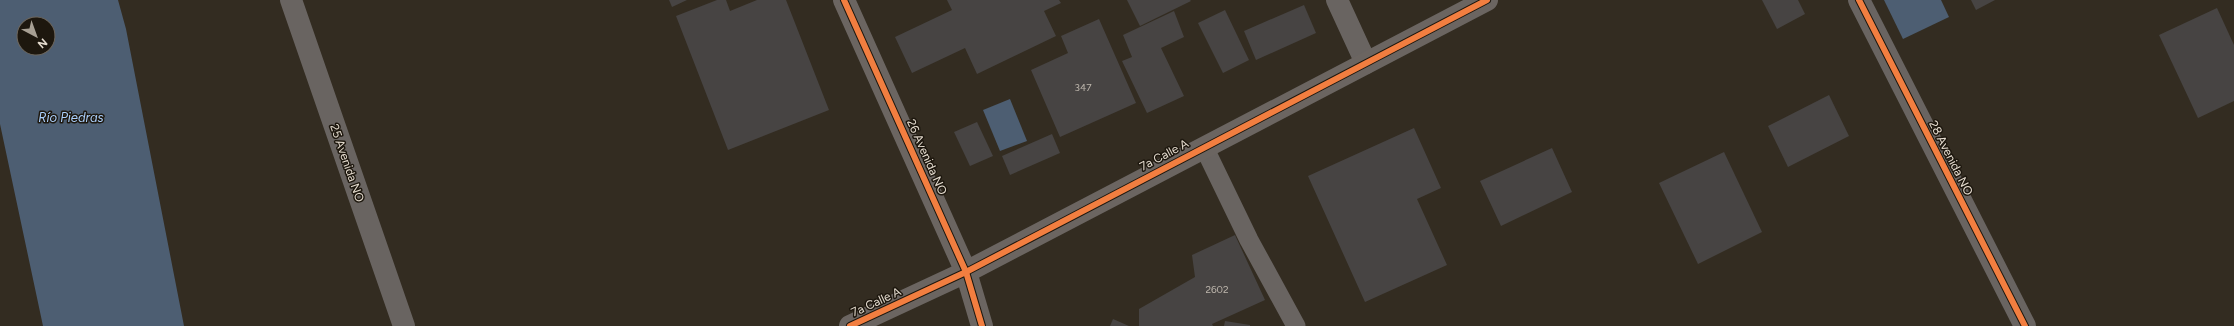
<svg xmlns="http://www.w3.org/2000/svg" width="2234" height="326" viewBox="0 0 2234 326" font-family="Figtree,sans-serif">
<rect width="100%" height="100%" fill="#332c21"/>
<g fill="#4d5e72" fill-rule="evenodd">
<path d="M0 0H118L126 29 184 326H43L0 124ZM24 24H48V48H24Z"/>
<polygon points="1884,0 1941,0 1949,17 1903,39"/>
<polygon points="1010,99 1027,141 1000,151 983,110"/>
</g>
<g fill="#474443">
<polygon points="669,0 687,0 672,7"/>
<polygon points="717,0 726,0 730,11 757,0 786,0 829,110 728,150 676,16"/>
<polygon points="947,0 1059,0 1061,3 1044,11 1056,36 977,74 965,48 912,73 895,37 952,10"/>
<polygon points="1127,0 1190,0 1191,1 1140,26"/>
<polygon points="1762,0 1798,0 1805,14 1777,29"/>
<polygon points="1971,0 1995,0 1976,10"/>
<polygon points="1304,5 1316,33 1256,60 1244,31"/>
<polygon points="2217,8 2234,45 2234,101 2198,118 2159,35"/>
<polygon points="1225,10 1249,60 1223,73 1198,23"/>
<polygon points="1174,11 1184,37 1161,48 1184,96 1147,113 1122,61 1132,57 1123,35"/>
<polygon points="1099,19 1136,103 1060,137 1031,70 1068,53 1061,36"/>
<polygon points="1829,95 1849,136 1788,167 1768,126"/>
<polygon points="977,122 993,156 970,166 954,132"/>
<polygon points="1414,128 1441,188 1417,199 1447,265 1365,302 1308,176"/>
<polygon points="1052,134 1060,153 1010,175 1002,156"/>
<polygon points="1552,148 1572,192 1501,226 1480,181"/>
<polygon points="1724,152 1762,232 1698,264 1659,183"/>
<polygon points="1235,235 1265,300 1212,324 1213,326 1139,326 1139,309 1195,277 1192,255"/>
<polygon points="1113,319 1129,326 1110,326"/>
<polygon points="1225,321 1250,325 1250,326 1224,326"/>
</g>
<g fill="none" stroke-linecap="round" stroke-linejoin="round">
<polyline stroke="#696461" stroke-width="19" points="1204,147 1249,240 1296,326"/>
<g stroke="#696461" stroke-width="22">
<polyline points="291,0 404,326"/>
<polyline points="1337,0 1366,63"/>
<polyline points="1859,0 2025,326"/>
</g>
<g stroke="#6b6561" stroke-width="22">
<polyline points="844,0 966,272 982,326"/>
<polyline points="850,326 966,272 1487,0"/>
</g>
<g stroke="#1d170e" stroke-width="8">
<g id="cycleway">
<polyline points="844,0 966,272 982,326"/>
<polyline points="1859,0 2025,326"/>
<polyline points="850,326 966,272 1487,0"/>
</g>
</g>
<use href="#cycleway" stroke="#f27e40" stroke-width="6"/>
</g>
<g text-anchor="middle" stroke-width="3" stroke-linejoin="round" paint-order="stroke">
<g font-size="10" fill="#beb7ad">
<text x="1083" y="91">347</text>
<text x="1217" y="293">2602</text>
</g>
<g font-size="12" fill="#e6ddd0" stroke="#1d170e">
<text transform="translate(1164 155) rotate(-28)" y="4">7a Calle A</text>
<text transform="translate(927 157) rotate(66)" y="4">26 Avenida NO</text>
<text transform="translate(1951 158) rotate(63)" y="4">28 Avenida NO</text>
<text transform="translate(347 163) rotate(71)" y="4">25 Avenida NO</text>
<text transform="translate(876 302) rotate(-25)" y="4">7a Calle A</text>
</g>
<g font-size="13" font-style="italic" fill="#abd0fc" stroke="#1d170e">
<text x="71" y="122">Río Piedras</text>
</g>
</g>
<g transform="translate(36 36) rotate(139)"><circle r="19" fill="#1d170e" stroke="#6d665c"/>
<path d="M0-3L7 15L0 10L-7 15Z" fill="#a79f93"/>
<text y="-6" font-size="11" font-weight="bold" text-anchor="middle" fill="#e6ddd0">N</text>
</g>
</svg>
